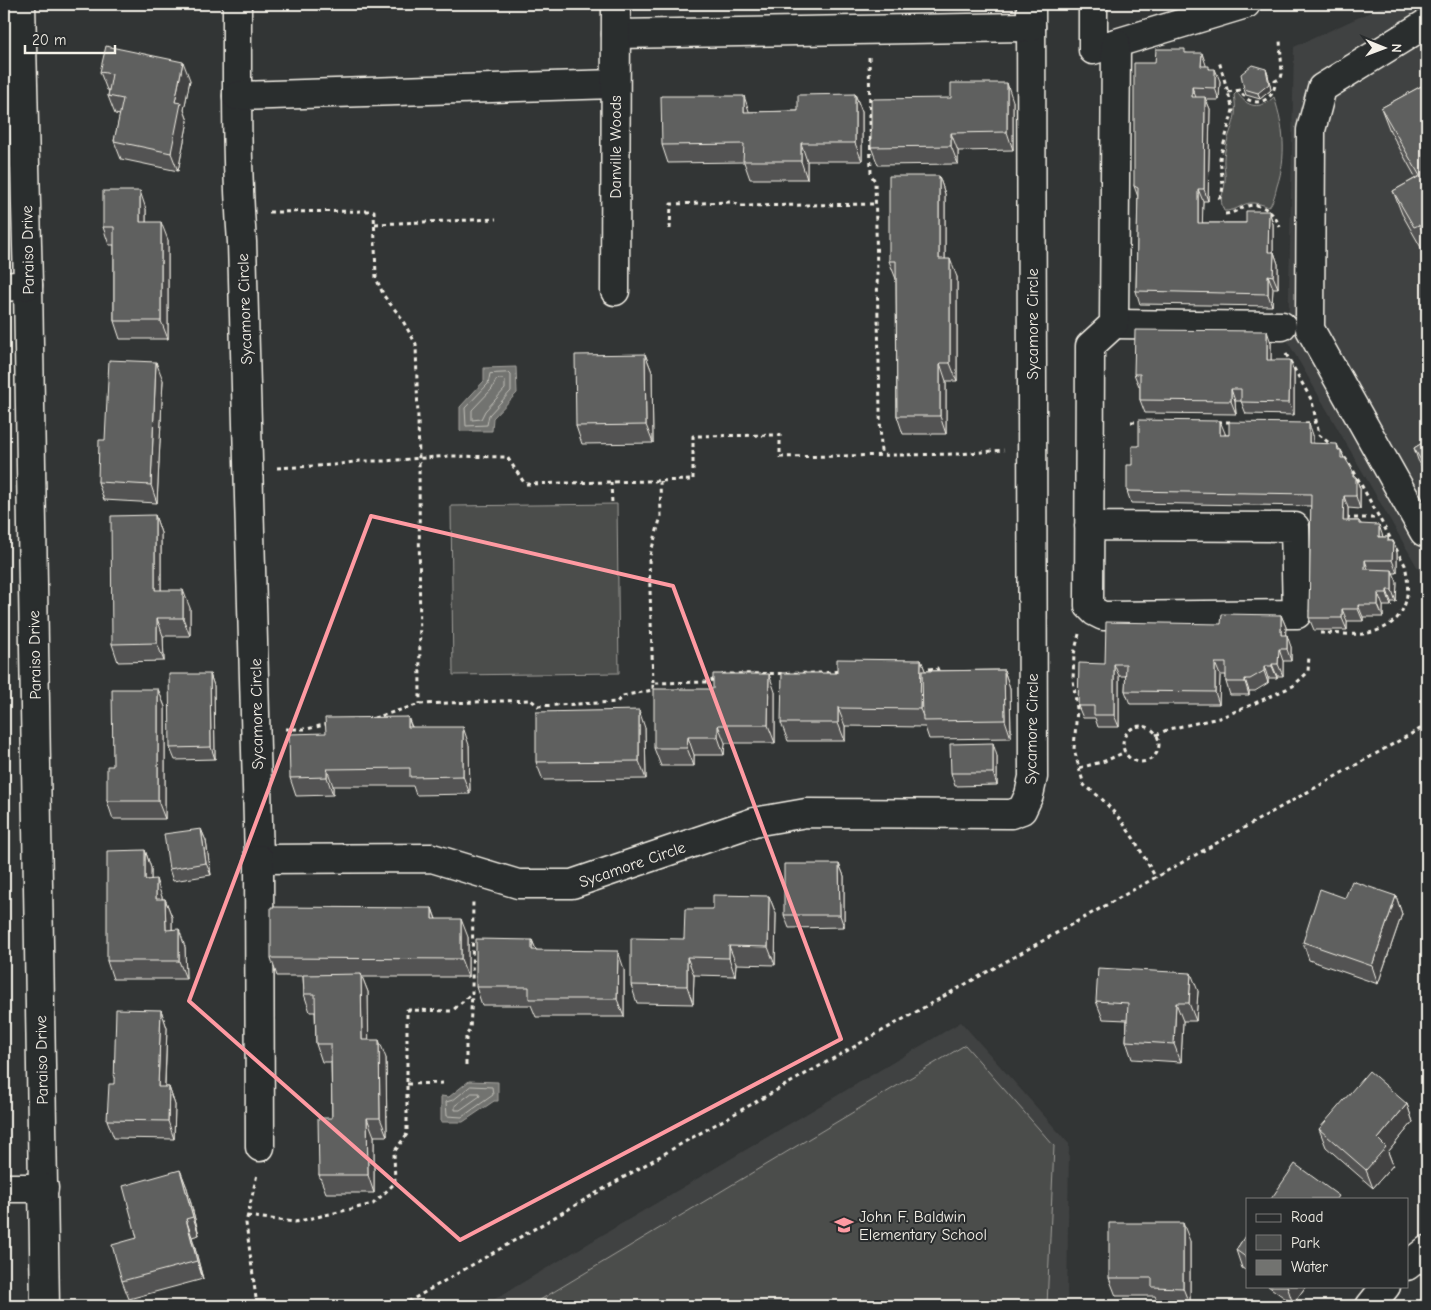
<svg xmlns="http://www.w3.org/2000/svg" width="1431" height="1310" viewBox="0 0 1431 1310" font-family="'Comic Neue',sans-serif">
<rect width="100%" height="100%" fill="#323535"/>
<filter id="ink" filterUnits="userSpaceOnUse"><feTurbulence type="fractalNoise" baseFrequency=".02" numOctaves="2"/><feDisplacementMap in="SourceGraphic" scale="10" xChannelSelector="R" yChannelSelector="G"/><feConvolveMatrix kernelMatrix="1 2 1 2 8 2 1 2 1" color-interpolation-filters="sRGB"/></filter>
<g filter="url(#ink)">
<g fill="#404242">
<polygon points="1388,4 1427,4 1427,584 1288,342 1294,47"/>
<polygon points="961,1022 1069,1144 1067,1306 483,1306"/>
</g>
<g fill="#4b4d4c" stroke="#a09f9a">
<path d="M1237 92C1247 108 1260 110 1274 97 1284 127 1287 156 1277 186 1275 194 1274 200 1269 207 1241 196 1244 211 1224 211 1218 197 1224 195 1225 182 1226 171 1222 163 1225 151 1229 127 1239 122 1234 95Z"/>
<polygon points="617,504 619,673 453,675 451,506"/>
<polygon points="965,1045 1054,1146 1047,1306 530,1306"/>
</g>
<g fill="#727370" stroke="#a6a5a0">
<polygon points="516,367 517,393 493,418 492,431 460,431 460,407 484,381 484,368"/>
<polygon points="469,1081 498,1082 498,1101 494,1101 463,1122 441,1122 441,1096 449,1097"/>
</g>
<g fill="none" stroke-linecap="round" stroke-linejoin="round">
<g stroke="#c0bfb8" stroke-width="1">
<polygon points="509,373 511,375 511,391 489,415 487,425 466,426 465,408 488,384 490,374"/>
<polygon points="503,379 505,381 505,389 485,411 481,419 472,420 472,410 492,389 496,380"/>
<polygon points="471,1086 492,1087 493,1095 462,1117 447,1116 446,1102 453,1100"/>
<polygon points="472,1093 479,1093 480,1096 460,1110 455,1110 455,1106"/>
</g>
<g stroke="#f4f1e8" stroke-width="31">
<g id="minor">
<polyline points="21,4 28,285 45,1306"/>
<path d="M237 4C237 83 236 163 242 242L259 859 432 858 518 884H572L754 822 806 813 1011 814 1022 810 1029 795 1033 777 1031 4"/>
<polyline points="1093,4 1093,50 1246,4"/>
<polyline points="1427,23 1322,88 1311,130 1310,329 1424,532 1427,533"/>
<polyline points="616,34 1031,27"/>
<polyline points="237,96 615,84"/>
<polyline points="4,287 28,285"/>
<polyline points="615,291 616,4"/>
<polyline points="1114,324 1282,326"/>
<polyline points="1089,526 1295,527 1297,614 1103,616 1095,612 1089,606 1090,346 1114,324 1116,43"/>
<polyline points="259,859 260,1147"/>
<polyline points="4,1188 44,1188"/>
<polyline points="1407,1266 1427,1250"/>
<polyline points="1370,1306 1386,1286"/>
</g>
</g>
<g stroke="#f4f1e8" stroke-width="3" stroke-dasharray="4 4" stroke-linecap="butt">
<polyline points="869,57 871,175 875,181 881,455"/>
<path d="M1228 92 1240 90C1250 111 1276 102 1275 81L1281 78 1282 74 1280 40"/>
<polyline points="1219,199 1222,193 1223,185 1220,158 1233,110 1219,61"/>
<polyline points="269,212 374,211 376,278 384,296 400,316 416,344 419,458 420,704"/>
<path d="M1225 214C1234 214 1239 208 1248 206 1263 202 1275 214 1280 227"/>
<polyline points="375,224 496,219"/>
<polyline points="670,229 671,204 732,202 741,206 876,204"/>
<polyline points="1286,354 1312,401 1319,435 1333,446"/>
<polyline points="1131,422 1141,422"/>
<polyline points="1218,422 1231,422"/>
<polyline points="1305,423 1317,422"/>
<polyline points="277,468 334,465 360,461 384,461 450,456 507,457 525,484 693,480 693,436 780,435 780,457 959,454 1004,450"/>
<polyline points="611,482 612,504"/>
<polyline points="1346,518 1378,518"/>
<path d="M1320 633C1334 633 1349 635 1363 634 1403 628 1413 601 1405 565L1352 468 1340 451"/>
<polyline points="1079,634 1074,654 1073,680 1077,709 1074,749 1079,768 1105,761 1125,752"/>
<polyline points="921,670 937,668 940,675"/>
<polyline points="722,675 725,674 823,673 840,671"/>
<polyline points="653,683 649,559 661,516 660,481"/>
<polyline points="374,718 420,704 531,700 538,706 617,702 622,696 653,690 653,683 709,682 716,678"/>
<circle cx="1141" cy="744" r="18"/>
<polyline points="285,729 307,729 328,724"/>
<polyline points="1156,735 1169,729 1219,718 1251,705 1293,686 1308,672 1309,655"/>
<polyline points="1079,768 1084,785 1101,798 1121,820 1134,839 1156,878"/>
<polyline points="466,1065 466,1035 470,1030 472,993 473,899"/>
<polyline points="407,1084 444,1083"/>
<polyline points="247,1216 295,1222 373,1204 395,1183 394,1152 407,1134 407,1010 452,1011 472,993"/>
<polyline points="257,1306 246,1223 257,1174"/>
<polyline points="401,1306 695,1136 1427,725"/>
</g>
<use href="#minor" stroke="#2a2d2e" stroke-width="28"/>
</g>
<g fill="#525352" stroke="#f4f1e8">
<polygon points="1187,53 1210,69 1220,81 1219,100 1206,100 1210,109 1208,201 1203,201 1202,223 1246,223 1269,211 1273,224 1273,252 1274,252 1278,264 1278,288 1273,288 1272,306 1140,304 1136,291 1138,197 1134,186 1155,63"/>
<polygon points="1266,69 1268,75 1271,90 1260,99 1246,95 1244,89"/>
<polygon points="100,72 190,80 184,110 188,121 178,171 121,159 114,141 120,115 115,114 108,96 109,90 107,90"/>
<polygon points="1427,83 1427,248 1423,251 1402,214 1393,191 1416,178 1390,131 1381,108"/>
<polygon points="855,94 862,112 862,161 807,161 807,179 750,179 744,162 668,163 662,145 750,112 798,111"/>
<polygon points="1013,101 1013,150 958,151 958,164 878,165 871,147"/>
<polygon points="939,176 945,194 945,259 957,277 957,381 946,381 946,434 903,434 897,416 896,279 889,261"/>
<polygon points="146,209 146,222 168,240 168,339 120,339 114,321 114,245 109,245 103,227"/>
<polygon points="1271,343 1271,360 1294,372 1294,415 1246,414 1241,401 1235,401 1236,414 1145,413 1140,400 1140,386 1139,386 1134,374"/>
<polygon points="645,354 652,372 653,443 582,444 576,426"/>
<polygon points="163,380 157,503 104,500 98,482 105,440"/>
<polygon points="1225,433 1225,435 1313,435 1313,443 1341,450 1344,458 1355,477 1356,477 1360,489 1360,509 1348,508 1348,521 1359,521 1361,524 1383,537 1388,537 1389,541 1393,541 1397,553 1397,573 1393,573 1397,582 1396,602 1391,602 1391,606 1383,606 1383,617 1363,617 1363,621 1347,621 1347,630 1314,630 1309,618 1311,506 1131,503 1127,491 1132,465 1139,446"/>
<polygon points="1427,440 1427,476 1418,460 1414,448"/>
<polygon points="155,515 161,533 161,590 190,608 190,636 163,636 164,661 118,662 112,644"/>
<polygon points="1281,615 1286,627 1285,635 1291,647 1291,661 1283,661 1283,676 1277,676 1277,678 1268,678 1268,683 1255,691 1249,691 1249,695 1230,695 1226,682 1226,675 1220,675 1219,704 1130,704 1125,691 1126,676 1119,676 1119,727 1098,727 1095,718 1083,718 1078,706 1105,664 1221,624"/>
<polygon points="921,660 925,671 1004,670 1010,688 1011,738 929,739 925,727 845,726 845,741 788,741 781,723 837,673"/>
<polygon points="210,674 214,686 215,759 175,760 170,748"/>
<polygon points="158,689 165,707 165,819 113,819 107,801 113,766"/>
<polygon points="775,692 775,743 725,743 724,755 694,755 694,766 661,766 654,748"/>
<polygon points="408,717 412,727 469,745 470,794 416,795 413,786 333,786 333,795 296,796 290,778 326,733"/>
<polygon points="645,728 646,779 543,780 536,762"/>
<polygon points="997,756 997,785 955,786 951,773"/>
<polygon points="201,829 206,841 211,875 173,881 169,869"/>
<polygon points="145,850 151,868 151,879 162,897 162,899 165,899 172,917 172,929 185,947 186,979 113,979 107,961"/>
<polygon points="839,864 844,876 844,927 789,928 784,915"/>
<polygon points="769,896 776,914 775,965 736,964 735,976 694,975 693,1004 637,1003 631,985 684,939 713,909"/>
<polygon points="1396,896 1402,914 1378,984 1309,960 1303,942 1345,898"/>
<polygon points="432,908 436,919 468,937 468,977 362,977 368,992 368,1040 386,1058 387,1136 374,1136 374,1193 326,1193 319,1175 332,1118 331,1062 322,1062 316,1044 315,1012 310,1012 304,994 303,976 277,976 271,958"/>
<polygon points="532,940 536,950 624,969 624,1017 536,1017 531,1005 482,1005 476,987"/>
<polygon points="1198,991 1196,1021 1183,1021 1181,1062 1132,1059 1126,1041 1127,1020 1103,1019 1096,1001"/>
<polygon points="161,1010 167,1028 165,1087 169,1087 175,1105 174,1139 114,1138 107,1120 114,1084"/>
<polygon points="1407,1104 1413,1122 1388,1152 1393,1165 1373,1188 1326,1147 1319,1129"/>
<polygon points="180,1170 187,1188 199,1235 192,1237 203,1279 129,1299 122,1281 137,1238"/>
<polygon points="1247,1233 1247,1271 1242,1268 1236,1250"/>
<polygon points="1190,1241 1190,1306 1159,1305 1155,1296 1116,1296 1109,1278"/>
<polygon points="1268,1286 1306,1286 1293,1304"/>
</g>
<g fill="#424342" stroke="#f4f1e8">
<polygon points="1202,53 1206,65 1206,78 1201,66"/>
<polygon points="183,62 190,80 184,110 188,121 178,171 171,153 175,102"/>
<polygon points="1215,69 1220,81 1219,100 1215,88"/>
<polygon points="1266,69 1268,75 1271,90 1260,99 1258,93"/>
<polygon points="1007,83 1013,101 1013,150 1007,132"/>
<polygon points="1192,87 1197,100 1192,97"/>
<polygon points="855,94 862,112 862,161 855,143"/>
<polygon points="744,96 750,114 744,112"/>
<polygon points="1205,97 1210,109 1208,201 1204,189"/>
<polygon points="951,133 958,151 958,164 951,146"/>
<polygon points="801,143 807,161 807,179 801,161"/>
<polygon points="939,176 945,194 945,277 939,259"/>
<polygon points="1198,189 1203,201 1202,235 1198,223"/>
<polygon points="140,191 146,209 146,240 140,222"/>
<polygon points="1269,211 1273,224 1273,264 1268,252"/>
<polygon points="161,222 168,240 168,339 161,321"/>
<polygon points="1274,252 1278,264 1278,288 1273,276"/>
<polygon points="950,259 957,277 957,381 950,363"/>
<polygon points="1268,275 1273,288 1272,306 1268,294"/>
<polygon points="1267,331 1271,343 1271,372 1267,360"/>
<polygon points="645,354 652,372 653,443 646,425"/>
<polygon points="1290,360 1294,372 1294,415 1289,403"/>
<polygon points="156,362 163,380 157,503 151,485"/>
<polygon points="940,363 946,381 946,434 940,416"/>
<polygon points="1231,389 1235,401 1236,414 1231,401"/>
<polygon points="1220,421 1225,433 1225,447 1220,435"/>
<polygon points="1309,423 1313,435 1313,455 1309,443"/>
<polygon points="1337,444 1341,453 1341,450 1345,462 1345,470 1338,450"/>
<polygon points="1353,471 1356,480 1356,477 1360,489 1360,509 1356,496 1353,477"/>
<polygon points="1344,496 1348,508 1348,533 1343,521"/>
<polygon points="155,515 161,533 161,608 155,590"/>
<polygon points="1379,525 1383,537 1379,537"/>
<polygon points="1393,541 1397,553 1397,573 1392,560"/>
<polygon points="1365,560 1369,572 1365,569"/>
<polygon points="1392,570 1397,582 1396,602 1392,590"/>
<polygon points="183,590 190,608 190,636 183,618"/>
<polygon points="1387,590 1391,602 1391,606 1387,593"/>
<polygon points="1378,593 1383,606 1383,617 1378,605"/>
<polygon points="1358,605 1363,617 1363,621 1358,609"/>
<polygon points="1342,609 1347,621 1347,630 1342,618"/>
<polygon points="1281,615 1286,627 1285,647 1281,635"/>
<polygon points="157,618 163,636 164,661 157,643"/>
<polygon points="1287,635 1291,647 1291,661 1287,649"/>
<polygon points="1279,649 1283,661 1283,676 1278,664"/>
<polygon points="921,660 928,678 925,721 920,709"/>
<polygon points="1215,663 1220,675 1219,704 1215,692"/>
<polygon points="1114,664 1119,676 1119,727 1114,715"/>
<polygon points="1272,664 1277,676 1277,678 1272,666"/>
<polygon points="1264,666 1268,678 1268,683 1264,671"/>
<polygon points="1004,670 1010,688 1011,738 1005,720"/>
<polygon points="210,674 214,686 215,759 211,747"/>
<polygon points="769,674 775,692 775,743 768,725"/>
<polygon points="1245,679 1249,691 1249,695 1245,682"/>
<polygon points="158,689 165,707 165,819 158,801"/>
<polygon points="838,708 845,726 845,741 838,723"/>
<polygon points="639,710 645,728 646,779 639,761"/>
<polygon points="408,717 414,735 408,727"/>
<polygon points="718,725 725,743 724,755 718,737"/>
<polygon points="463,727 469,745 470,794 463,776"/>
<polygon points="688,737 694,755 694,766 687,748"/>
<polygon points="993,743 997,756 997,785 993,773"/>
<polygon points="327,769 333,786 333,795 327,777"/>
<polygon points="201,829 206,841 211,875 206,863"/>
<polygon points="145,850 151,868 151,898 145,880"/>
<polygon points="839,864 844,876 844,927 840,915"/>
<polygon points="156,879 162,897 162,917 156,899"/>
<polygon points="769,896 776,914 775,965 768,947"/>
<polygon points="1396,896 1402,914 1378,984 1372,966"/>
<polygon points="165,899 172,917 172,948 166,930"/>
<polygon points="432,908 438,926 432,919"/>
<polygon points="461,919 468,937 468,977 461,959"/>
<polygon points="179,929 185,947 186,979 179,961"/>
<polygon points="532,940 539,957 532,950"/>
<polygon points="729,946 736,964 735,976 729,958"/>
<polygon points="618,951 624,969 624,1017 617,999"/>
<polygon points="687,957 694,975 693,1004 687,986"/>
<polygon points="1191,973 1198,991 1196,1021 1189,1003"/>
<polygon points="361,974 368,992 369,1058 362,1040"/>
<polygon points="1176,1003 1183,1021 1181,1062 1174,1044"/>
<polygon points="161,1010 167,1028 164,1105 158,1087"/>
<polygon points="379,1040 386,1058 387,1136 380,1118"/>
<polygon points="169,1087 175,1105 174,1139 168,1121"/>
<polygon points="1407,1104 1413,1122 1388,1152 1393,1165 1373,1188 1366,1170 1378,1139"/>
<polygon points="367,1118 374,1136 374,1193 368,1175"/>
<polygon points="180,1170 187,1188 199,1235 193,1217"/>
<polygon points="186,1219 192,1237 203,1279 197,1261"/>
<polygon points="1183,1223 1190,1241 1190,1306 1183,1288"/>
<polygon points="1287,1286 1306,1286 1293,1304"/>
</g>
<g fill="#5f605f" stroke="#f4f1e8">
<polygon points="106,46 183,62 175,102 181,103 171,153 114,141 123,99 108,96 112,74 100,72"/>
<polygon points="1156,49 1185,49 1185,53 1202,53 1201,66 1209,66 1209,69 1215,69 1215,88 1192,87 1192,97 1205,97 1204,189 1198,189 1198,223 1246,223 1246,211 1269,211 1268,252 1274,252 1273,276 1268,275 1268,294 1136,291 1138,188 1134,186 1134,63 1155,63"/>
<polygon points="1252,65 1266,69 1269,84 1258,93 1244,89 1241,74"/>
<polygon points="951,83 1007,83 1007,132 951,133 951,146 871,147 871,99 951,98"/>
<polygon points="1427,83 1427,239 1419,225 1414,227 1393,191 1420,176 1381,108"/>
<polygon points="855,94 855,143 801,143 801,161 743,161 744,144 662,145 661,96 744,96 744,112 798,111 798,95"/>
<polygon points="889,176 939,176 939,259 950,259 950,363 940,363 940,416 897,416 896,261 889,261"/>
<polygon points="103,191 140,191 140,222 161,222 161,321 114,321 114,227 103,227"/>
<polygon points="1135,330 1267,331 1267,360 1290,360 1289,403 1241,402 1241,389 1231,389 1231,401 1140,400 1140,374 1134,374"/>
<polygon points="645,354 646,425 576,426 575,355"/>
<polygon points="109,360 156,362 151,485 98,482 99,440 105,440"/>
<polygon points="1139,420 1220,421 1220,435 1229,435 1229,422 1309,423 1309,443 1337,444 1338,450 1341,450 1341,458 1345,458 1353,471 1353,477 1356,477 1356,496 1344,496 1343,521 1359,521 1359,524 1379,525 1379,537 1388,537 1388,541 1393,541 1392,560 1365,560 1365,569 1392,570 1392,590 1387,590 1387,593 1378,593 1378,605 1358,605 1358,609 1342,609 1342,618 1309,618 1311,494 1127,491 1127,465 1132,465 1132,446 1139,446"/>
<polygon points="1427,440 1427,471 1414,448"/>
<polygon points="155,515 155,590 183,590 183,618 157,618 157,643 112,644 111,516"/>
<polygon points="1222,614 1281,615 1281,635 1287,635 1287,649 1279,649 1278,664 1272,664 1272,666 1264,666 1264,671 1250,679 1245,679 1245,682 1226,682 1226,663 1215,663 1215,692 1125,691 1126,664 1114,664 1114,715 1094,715 1094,706 1078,706 1079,663 1105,664 1106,622 1221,624"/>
<polygon points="837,659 921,660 920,709 838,708 838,723 781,723 782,673 837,673"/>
<polygon points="1004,670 1005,720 923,721 922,671"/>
<polygon points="169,674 210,674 211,747 170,748"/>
<polygon points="713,674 769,674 768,725 718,725 718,737 688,737 687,748 654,748 654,689 713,689"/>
<polygon points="112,689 158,689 158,801 107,801 107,766 113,766"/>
<polygon points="639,710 639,761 536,762 536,712"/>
<polygon points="408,717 408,727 463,727 463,776 410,777 410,768 327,769 327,777 290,778 289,734 326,733 325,718"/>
<polygon points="993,743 993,773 951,773 950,744"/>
<polygon points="201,829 206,863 169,869 164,834"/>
<polygon points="145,850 145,880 156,879 156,899 165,899 166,930 179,929 179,961 107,961 107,851"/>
<polygon points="784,864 839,864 840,915 784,915"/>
<polygon points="1352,881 1396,896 1372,966 1303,942 1320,889 1345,898"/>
<polygon points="713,895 769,896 768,947 729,946 729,958 687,957 687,986 631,985 631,938 684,939 685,909 713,909"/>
<polygon points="271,907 432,908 432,919 461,919 461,959 271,958"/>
<polygon points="476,939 532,940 532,950 618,951 617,999 529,999 529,987 476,987"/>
<polygon points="1098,968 1191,973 1189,1003 1176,1003 1174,1044 1126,1041 1128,1003 1096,1001"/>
<polygon points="361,974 362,1040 379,1040 380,1118 367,1118 368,1175 319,1175 318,1118 332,1118 331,1044 316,1044 315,994 304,994 303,975"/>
<polygon points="116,1009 161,1010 158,1087 169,1087 168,1121 107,1120 109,1084 114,1084"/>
<polygon points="1369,1071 1407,1104 1378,1139 1386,1147 1366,1170 1319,1129"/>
<polygon points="1295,1164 1339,1196 1337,1199 1271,1199"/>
<polygon points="180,1170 193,1217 186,1219 197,1261 122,1281 112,1245 137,1238 123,1186"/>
<polygon points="1109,1223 1183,1223 1183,1288 1152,1287 1152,1278 1109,1278"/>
<polygon points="1247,1233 1247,1258 1236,1250"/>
</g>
</g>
<path fill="none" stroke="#ff9aa2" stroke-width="4" stroke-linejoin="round" d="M371 516 673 586 841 1039 460 1240 189 1001Z"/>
<defs>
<g id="school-bare" transform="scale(1.5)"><path d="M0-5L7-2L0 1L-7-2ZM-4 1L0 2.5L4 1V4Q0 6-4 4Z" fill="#ff9aa2" stroke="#2a2d2e" stroke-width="2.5" paint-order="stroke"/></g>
</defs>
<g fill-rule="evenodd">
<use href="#school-bare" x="844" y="1225"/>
</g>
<g text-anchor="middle" stroke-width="4" stroke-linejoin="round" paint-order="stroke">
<g font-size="16" fill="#f4f1e8" stroke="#2a2d2e">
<text transform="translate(615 147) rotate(-90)" y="6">Danville Woods</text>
<text transform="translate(27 250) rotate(-91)" y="6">Paraiso Drive</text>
<text transform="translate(244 309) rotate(-92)" y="6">Sycamore Circle</text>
<text transform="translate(1032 324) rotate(-90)" y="6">Sycamore Circle</text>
<text transform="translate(34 655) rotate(-91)" y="6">Paraiso Drive</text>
<text transform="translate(256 714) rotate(-91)" y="6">Sycamore Circle</text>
<text transform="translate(1031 729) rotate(-89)" y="6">Sycamore Circle</text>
<text transform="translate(632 864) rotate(-19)" y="6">Sycamore Circle</text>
<text transform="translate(41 1060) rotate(-91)" y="6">Paraiso Drive</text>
</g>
<g font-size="16" fill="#f4f1e8" stroke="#2a2d2e" text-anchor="start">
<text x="859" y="1222">John F. Baldwin<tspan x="859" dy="18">Elementary School</tspan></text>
</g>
</g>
<rect width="1431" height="1310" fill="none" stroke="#2a2d2e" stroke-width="20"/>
<rect x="10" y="10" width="1411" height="1290" fill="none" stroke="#f4f1e8" stroke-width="2" filter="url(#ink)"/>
<rect x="1246" y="1198" width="162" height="90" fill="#2a2d2e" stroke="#7b7b78"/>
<rect x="1256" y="1214" width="25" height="8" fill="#2a2d2e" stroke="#7b7b78"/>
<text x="1291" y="1222" font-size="15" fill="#f4f1e8">Road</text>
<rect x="1256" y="1235" width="25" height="15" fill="#4b4d4c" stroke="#7b7b78"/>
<text x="1291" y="1248" font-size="15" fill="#f4f1e8">Park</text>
<rect x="1256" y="1260" width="25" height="15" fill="#727370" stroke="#7b7b78"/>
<text x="1291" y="1272" font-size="15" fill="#f4f1e8">Water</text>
<g transform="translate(1384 48) rotate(91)" stroke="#2a2d2e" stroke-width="4" paint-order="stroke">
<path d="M0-4L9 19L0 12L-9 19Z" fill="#f4f1e8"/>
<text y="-8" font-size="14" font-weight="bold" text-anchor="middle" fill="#f4f1e8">N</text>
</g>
<path d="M25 45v8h90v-8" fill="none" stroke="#f4f1e8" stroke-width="2.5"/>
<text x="32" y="45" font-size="15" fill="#f4f1e8" stroke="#2a2d2e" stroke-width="4" paint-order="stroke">20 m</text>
</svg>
